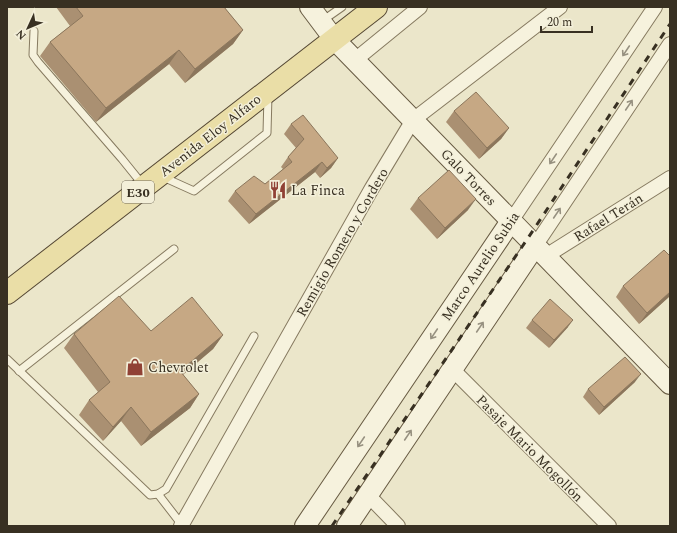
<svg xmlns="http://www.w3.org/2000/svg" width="677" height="533" viewBox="0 0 677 533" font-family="Spectral,serif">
<rect width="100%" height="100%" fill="#ebe6ca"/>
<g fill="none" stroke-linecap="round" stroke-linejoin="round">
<g stroke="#867a60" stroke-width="9">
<g id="lane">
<polyline points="322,21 342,7"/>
<polyline points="34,31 33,55 38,62 122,159 143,185"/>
<polyline points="163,177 194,191 267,133 268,95"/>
<polyline points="7,359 150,495 158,494 166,489 254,336"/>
<polyline points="19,371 174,249"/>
<polyline points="158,494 182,525"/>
</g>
</g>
<g stroke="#867a60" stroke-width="16">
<g id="street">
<polyline points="355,60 420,7"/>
<polyline points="511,221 655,7"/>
<polyline points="535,246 670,44"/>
<polyline points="546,256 670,178"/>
<polyline points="452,369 609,526"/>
<polyline points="368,495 398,526"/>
<polyline points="181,526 372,188 413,120 560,7"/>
</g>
</g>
<g stroke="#685b43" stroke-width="22">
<g id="secondary">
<polyline points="310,7 334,39 670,384"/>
<polyline points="305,526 511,221"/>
<polyline points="347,526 535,246"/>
</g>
</g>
<g stroke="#554834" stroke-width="24">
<polyline id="primary" points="7,293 376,7"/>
</g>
<use href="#lane" stroke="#f6f2dd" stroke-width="7"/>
<use href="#street" stroke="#f6f2dd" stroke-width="14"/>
<use href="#secondary" stroke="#f6f2dd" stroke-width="20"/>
<use href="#primary" stroke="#eadea7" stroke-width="22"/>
<polyline stroke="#383022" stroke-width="3" stroke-dasharray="7 7" stroke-linecap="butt" points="332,526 528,238 670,24"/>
</g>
<g fill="#aa9072">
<polygon points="56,7 224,7 243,30 233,44 185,83 169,64 96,122 40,56 50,42 70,26"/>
<polygon points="454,111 509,128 501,139 479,159 446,122"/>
<polygon points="291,124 338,158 331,168 320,178 315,172 249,224 228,201 235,191 265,184 283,169 281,167 288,157 296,148 284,134"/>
<polygon points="418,198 468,210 437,239 410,209"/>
<polygon points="623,286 670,296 639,324 616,297"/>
<polygon points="532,320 568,327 549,348 526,328"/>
<polygon points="151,331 223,335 213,349 183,375 199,394 190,408 141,446 121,421 103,441 79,415 89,400 98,392 64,348 74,334"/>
<polygon points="635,382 599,415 583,397 588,389"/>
</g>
<g fill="#8b765c">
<polygon points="243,30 233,44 185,83 195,69"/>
<polygon points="179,50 169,64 96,122 106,108"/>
<polygon points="509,128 501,139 479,159 487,148"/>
<polygon points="338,158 331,168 320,178 327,168"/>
<polygon points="322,162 315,172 249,224 256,214"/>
<polygon points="476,199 468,210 437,239 445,228"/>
<polygon points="670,292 670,296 639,324 647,313"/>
<polygon points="573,320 568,327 549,348 554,340"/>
<polygon points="223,335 213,349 170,385 180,371"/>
<polygon points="641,374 635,382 599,415 604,407"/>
<polygon points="199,394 190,408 141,446 151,432"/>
<polygon points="131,407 121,421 103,441 113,427"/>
</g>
<g fill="#c6a884" stroke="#8b765c">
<polygon points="76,7 224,7 243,30 195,69 179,50 106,108 50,42 83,16"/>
<polygon points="476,92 509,128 487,148 454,111"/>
<polygon points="303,115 338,158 327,168 322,162 256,214 235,191 254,176 265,184 292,162 288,157 304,139 291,124"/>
<polygon points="449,170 476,199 445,228 418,198"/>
<polygon points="664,250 670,256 670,292 647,313 623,286"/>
<polygon points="119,296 151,331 192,297 223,335 180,371 199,394 151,432 131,407 113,427 89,400 110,382 74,334"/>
<polygon points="550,299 573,320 554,340 532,320"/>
<polygon points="625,357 641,374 604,407 588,389"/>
</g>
<defs><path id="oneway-shaft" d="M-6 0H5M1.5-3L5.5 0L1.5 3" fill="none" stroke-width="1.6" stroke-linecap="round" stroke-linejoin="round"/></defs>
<g stroke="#979180">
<use href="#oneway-shaft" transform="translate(626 51) rotate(124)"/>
<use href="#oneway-shaft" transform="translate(629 105) rotate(-56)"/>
<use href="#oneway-shaft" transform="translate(553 159) rotate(124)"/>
<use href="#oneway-shaft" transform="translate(557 213) rotate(-56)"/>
<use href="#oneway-shaft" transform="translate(480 327) rotate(-56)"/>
<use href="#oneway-shaft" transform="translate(434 334) rotate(124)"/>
<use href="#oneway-shaft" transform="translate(408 435) rotate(-56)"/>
<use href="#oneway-shaft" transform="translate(361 442) rotate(124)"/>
</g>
<defs>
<g id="restaurant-bare" transform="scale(1.38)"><path d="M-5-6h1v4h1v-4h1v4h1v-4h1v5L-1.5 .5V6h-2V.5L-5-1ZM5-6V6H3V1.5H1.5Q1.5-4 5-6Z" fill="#904135" stroke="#f3efd9" stroke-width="2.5" paint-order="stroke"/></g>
<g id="shop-bare" transform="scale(1.38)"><path d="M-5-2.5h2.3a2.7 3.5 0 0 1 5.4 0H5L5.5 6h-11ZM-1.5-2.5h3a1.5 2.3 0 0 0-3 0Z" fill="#904135" stroke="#f3efd9" stroke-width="2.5" paint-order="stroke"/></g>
</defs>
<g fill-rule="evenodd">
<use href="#restaurant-bare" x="278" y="190"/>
<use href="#shop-bare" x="135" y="367"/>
</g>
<g text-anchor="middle" stroke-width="3" stroke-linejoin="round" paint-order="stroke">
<rect fill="#f3efd9" stroke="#706959" stroke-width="1" x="122" y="181" width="32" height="22" rx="3"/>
<g font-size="13" font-weight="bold" fill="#383022">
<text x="138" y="197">E30</text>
</g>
<g font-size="14" fill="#383022" stroke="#f3efd9">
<text transform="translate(210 135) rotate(-38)" y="5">Avenida Eloy Alfaro</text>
<text transform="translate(469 177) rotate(46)" y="5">Galo Torres</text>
<text transform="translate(608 217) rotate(-32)" y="5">Rafael Terán</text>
<text transform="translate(342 242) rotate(-60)" y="5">Remigio Romero y Cordero</text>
<text transform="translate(480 266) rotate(-56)" y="5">Marco Aurelio Subia</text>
<text transform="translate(530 448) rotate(45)" y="5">Pasaje Mario Mogollón</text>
</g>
<g font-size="14" fill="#383022" stroke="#f3efd9" text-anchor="start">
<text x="291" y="195">La Finca</text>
<text x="148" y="372">Chevrolet</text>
</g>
</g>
<rect width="677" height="533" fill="none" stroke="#383022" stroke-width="16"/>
<g transform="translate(28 28) rotate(226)" stroke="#f3efd9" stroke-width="3" paint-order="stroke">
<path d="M0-3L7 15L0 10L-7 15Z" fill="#383022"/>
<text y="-6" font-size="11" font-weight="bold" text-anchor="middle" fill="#383022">N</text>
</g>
<path d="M541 26v6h51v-6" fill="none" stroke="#383022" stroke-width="2"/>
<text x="547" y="26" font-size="12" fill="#383022" stroke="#f3efd9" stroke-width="3" paint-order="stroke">20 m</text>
</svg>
